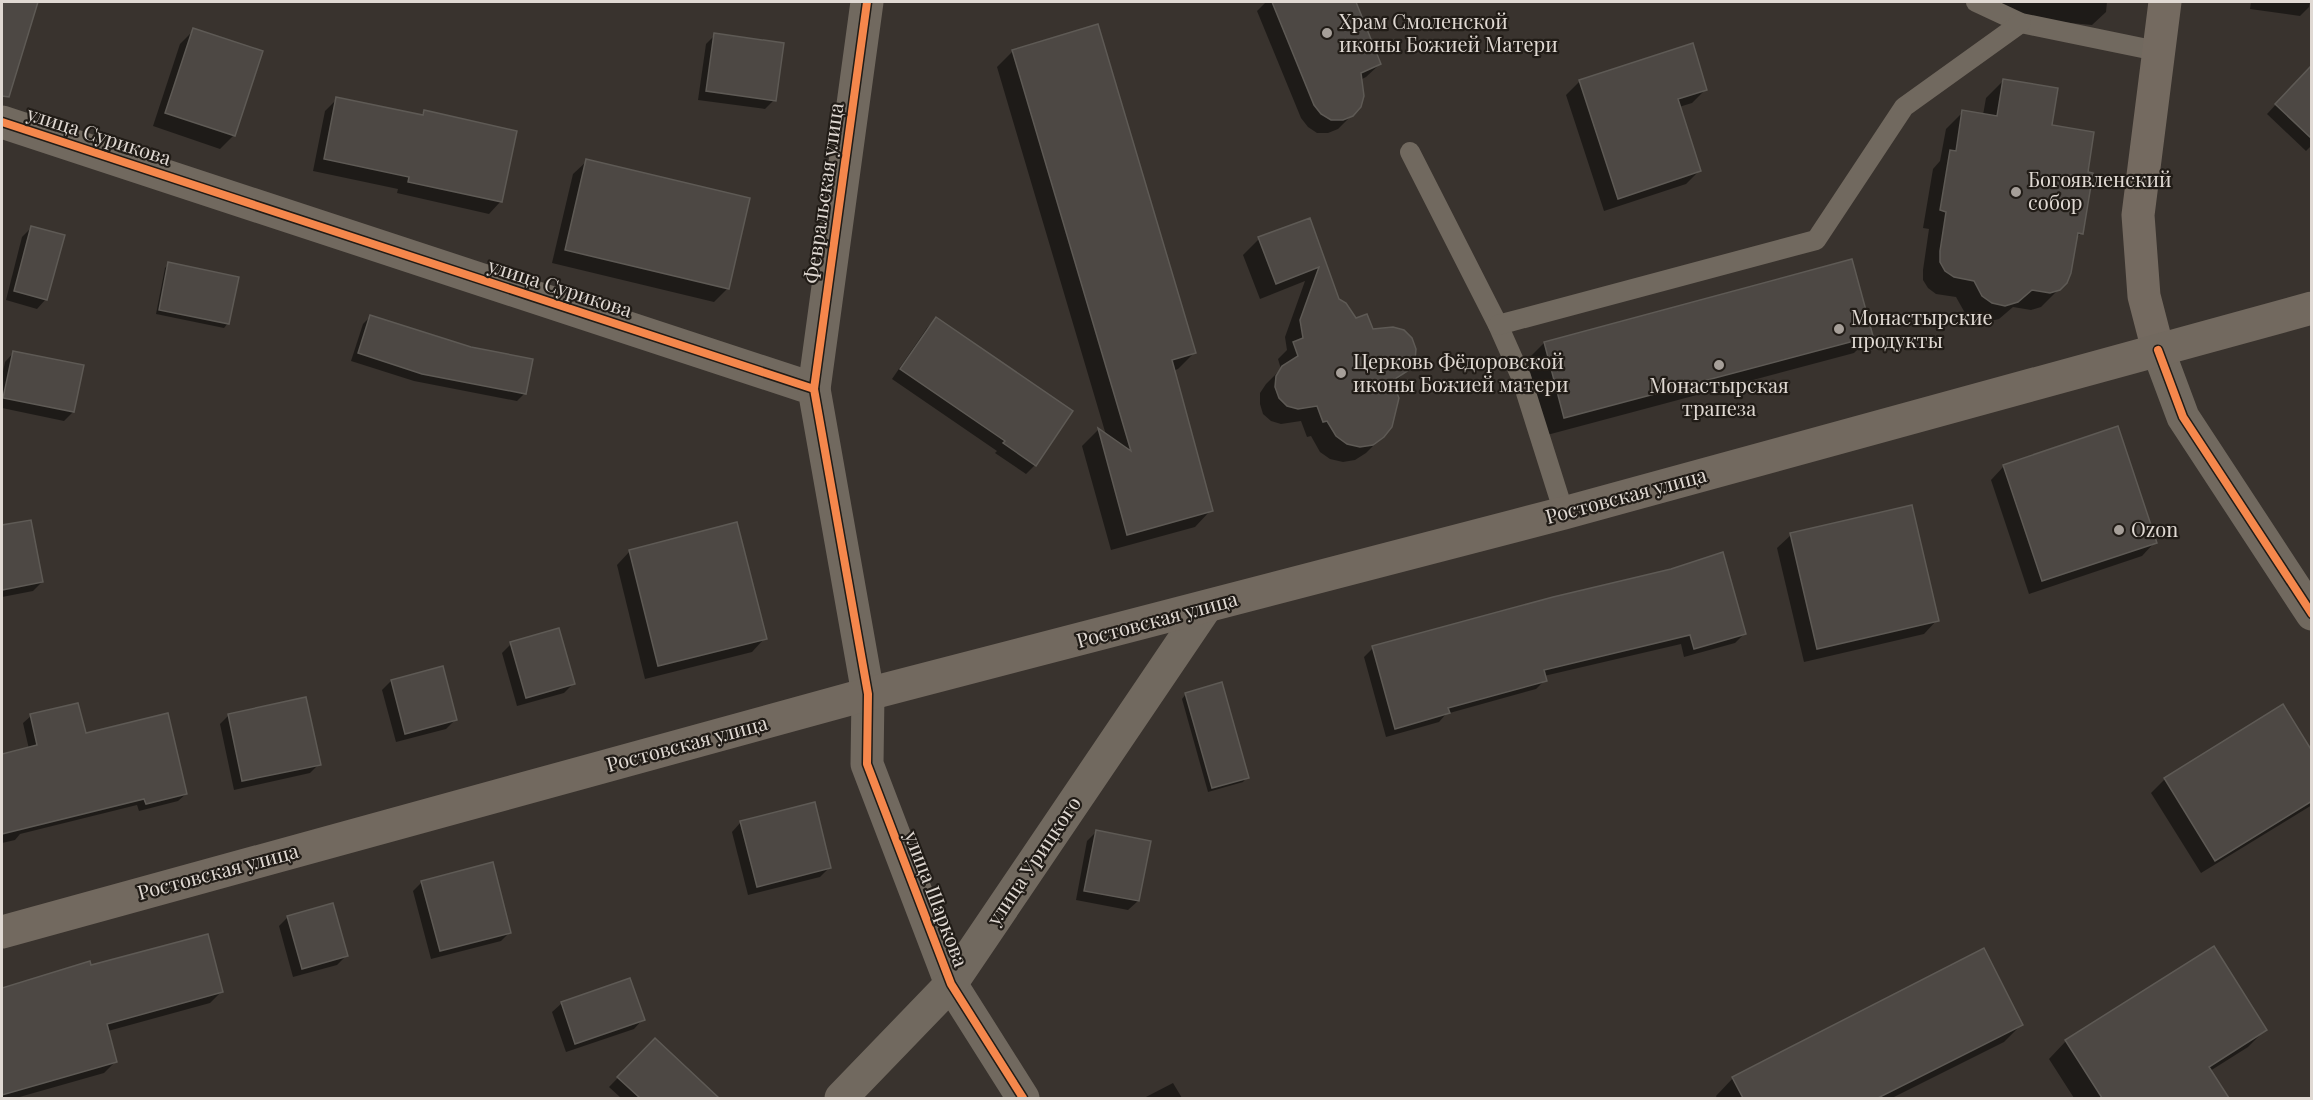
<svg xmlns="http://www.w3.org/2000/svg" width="2313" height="1100" viewBox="0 0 2313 1100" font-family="'Playfair Display',serif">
<rect width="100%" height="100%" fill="#39332e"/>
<g fill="#0007">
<polygon points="2,2 37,2 19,57 10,66 2,63"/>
<polygon points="1266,2 1355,2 1380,64 1366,77 1360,80 1352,115 1338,129 1328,133 1317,133 1308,127 1301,118 1257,11"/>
<polygon points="2000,2 2107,2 2106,12 2092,25 1998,16"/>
<polygon points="2251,2 2310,2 2309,7 2300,16 2250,9"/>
<polygon points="194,30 234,135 220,149 153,126 180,44"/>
<polygon points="715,35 774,100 765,109 698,100 706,44"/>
<polygon points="1013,51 1194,353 1178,369 1173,371 1211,510 1195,527 1111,550 1082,446 1098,430 1106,435 997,67"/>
<polygon points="2312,66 2312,145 2306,151 2267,114"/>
<polygon points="1580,81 1706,89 1692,103 1679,107 1699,171 1686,184 1604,211 1566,95"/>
<polygon points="2003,81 2050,126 2086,173 2081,233 2075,239 2066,282 2041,307 2031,310 2013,307 1999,319 1986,322 1975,320 1965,313 1956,297 1936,294 1928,288 1923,280 1923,270 1929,229 1923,228 1933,169 1940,161 1946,129 1963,112 1983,115 1986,98"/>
<polygon points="337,99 420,116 424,112 501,201 489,214 397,193 398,189 313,171 325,111"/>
<polygon points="587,161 728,288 714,302 552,263 573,174"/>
<polygon points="1309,220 1338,300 1355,320 1372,331 1408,369 1392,385 1383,436 1366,453 1355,460 1343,462 1330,459 1320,452 1311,436 1307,437 1301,421 1281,424 1271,421 1263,414 1260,404 1260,393 1266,384 1281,369 1278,359 1287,350 1285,337 1305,281 1260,299 1243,255 1259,239"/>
<polygon points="31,228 46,299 37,309 6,300 22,237"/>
<polygon points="169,264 228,323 224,328 156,314 165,268"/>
<polygon points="370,317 525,393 517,401 414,381 351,361 363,324"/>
<polygon points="936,319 1035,465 1026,474 995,453 997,451 892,379 927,328"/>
<polygon points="1871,336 1854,353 1547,435 1527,360 1544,343"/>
<polygon points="14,352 73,412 64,421 2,408 2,376 5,362"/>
<polygon points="2004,466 2155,542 2142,556 2029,594 1991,480"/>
<polygon points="30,521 42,582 33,591 2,597 2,527"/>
<polygon points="1791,535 1937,620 1924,634 1804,662 1777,548"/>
<polygon points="630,551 765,638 752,652 645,679 617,565"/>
<polygon points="1554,598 1744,634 1735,643 1684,657 1681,644 1544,676 1545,680 1536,689 1446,714 1439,722 1386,737 1364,657 1373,648"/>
<polygon points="511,644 573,684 564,693 517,706 502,653"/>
<polygon points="442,668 456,719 446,729 396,742 382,690 391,681"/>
<polygon points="1186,694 1247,777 1243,782 1208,792 1182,699"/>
<polygon points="229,715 319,764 310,773 234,790 220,724"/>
<polygon points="31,716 85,735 186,794 178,801 139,811 137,805 20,834 15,840 2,843 2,756 29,749 23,723"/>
<polygon points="2312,754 2312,805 2201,873 2151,793 2165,779"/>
<polygon points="741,822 829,868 820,877 748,895 732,832"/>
<polygon points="1096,832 1138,901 1128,910 1076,900 1087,841"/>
<polygon points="422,882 510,932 501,941 431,959 413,891"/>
<polygon points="288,917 346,956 337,965 293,977 279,926"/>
<polygon points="89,963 90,967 222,991 210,1003 108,1031 116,1061 104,1073 16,1098 2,1098 2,990"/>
<polygon points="562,1003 643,1019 634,1029 566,1052 552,1012"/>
<polygon points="2022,1024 2004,1042 1892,1098 1717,1098 1716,1096 1733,1078"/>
<polygon points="2266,1029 2248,1047 2210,1071 2227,1098 2074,1098 2049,1059 2066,1041"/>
<polygon points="646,1049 703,1086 691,1098 621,1098 609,1087"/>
<polygon points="1173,1083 1182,1098 1144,1098"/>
</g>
<g fill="#4d4844" stroke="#5e5a55" stroke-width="1.5">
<polygon points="2,2 38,2 9,97 2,96"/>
<polygon points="1272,2 1356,2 1381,64 1361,73 1364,96 1361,107 1353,116 1343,120 1331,120 1321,114 1314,105"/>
<polygon points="1098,24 1196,353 1172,360 1213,511 1127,535 1098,428 1131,451 1012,50"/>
<polygon points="193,28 263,51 235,136 165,113"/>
<polygon points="714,33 784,43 776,101 706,91"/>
<polygon points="1693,43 1707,90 1678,99 1701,171 1618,199 1579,80"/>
<polygon points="2312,65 2312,139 2275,104"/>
<polygon points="2003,79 2058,88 2052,125 2094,132 2088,172 2093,173 2083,234 2078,233 2071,273 2067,283 2060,290 2050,293 2032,290 2018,302 2005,306 1992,303 1982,296 1974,281 1954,277 1945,271 1940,262 1940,251 1946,212 1940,210 1950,150 1956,151 1962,110 1997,116"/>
<polygon points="336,97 423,115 424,110 517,131 502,202 408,182 409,177 324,159"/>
<polygon points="586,159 750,198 729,289 565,250"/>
<polygon points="1310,218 1339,299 1346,303 1356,318 1367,314 1373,329 1393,327 1404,330 1412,338 1416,349 1415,360 1409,370 1392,381 1399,398 1392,427 1384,437 1373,445 1360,447 1347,444 1336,436 1327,421 1323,422 1317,406 1298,409 1287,406 1279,398 1275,387 1276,376 1282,366 1298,356 1293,342 1303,338 1300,320 1319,267 1276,284 1258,237"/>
<polygon points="31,226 65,235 47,300 14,291"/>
<polygon points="1852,259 1873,336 1564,418 1544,342"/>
<polygon points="168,262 239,277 229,324 159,310"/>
<polygon points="370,315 471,347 533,359 526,394 422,374 358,353"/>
<polygon points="936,317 1073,411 1036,466 1003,443 1005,441 900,369"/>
<polygon points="13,351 84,365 74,412 3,398"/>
<polygon points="2118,426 2157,543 2042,581 2003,465"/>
<polygon points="1912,505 1939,621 1817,649 1790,533"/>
<polygon points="31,520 43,582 2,590 2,525"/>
<polygon points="737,522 767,639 658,666 629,550"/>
<polygon points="1723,552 1746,634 1694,649 1690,635 1544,670 1547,681 1448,708 1450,713 1395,729 1372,646 1553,597 1671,569"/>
<polygon points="559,628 575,684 526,698 510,642"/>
<polygon points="443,666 457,720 405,734 391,680"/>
<polygon points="1222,682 1249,778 1212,788 1185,693"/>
<polygon points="306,697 321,765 242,781 228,714"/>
<polygon points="78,703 86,733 168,713 187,794 146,804 144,799 2,834 2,754 37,745 30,714"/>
<polygon points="2283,704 2312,751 2312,801 2215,861 2164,778"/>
<polygon points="815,802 831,868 757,887 740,821"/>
<polygon points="1096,830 1151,841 1139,901 1084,891"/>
<polygon points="493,862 511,933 440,951 421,881"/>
<polygon points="333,903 348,956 302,969 287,916"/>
<polygon points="208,934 223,992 107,1024 117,1062 2,1095 2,988 90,961 91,965"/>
<polygon points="2214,946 2267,1030 2209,1067 2229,1098 2102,1098 2065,1040"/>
<polygon points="1984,948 2023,1025 1878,1098 1743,1098 1732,1077"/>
<polygon points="630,978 645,1020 575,1044 561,1002"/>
<polygon points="655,1038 719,1098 640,1098 617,1077"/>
</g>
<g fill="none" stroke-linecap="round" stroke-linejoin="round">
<g stroke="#71695f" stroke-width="20">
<polyline points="1976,2 2021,23 2157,51"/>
<polyline points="1410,152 1498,325 1521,377 1564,513"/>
<polyline points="1498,325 1816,240 1904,107 2021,23"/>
</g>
<g stroke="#71695f" stroke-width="33">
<polyline points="2,122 814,389 868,694 867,764 951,984 1023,1098"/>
<polyline points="2158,350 2183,417 2312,614"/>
<polyline points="814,389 867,2"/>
<polyline points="841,1098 951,984 1206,607"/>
</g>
<polyline stroke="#746a60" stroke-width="33" points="2158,350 2144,296 2138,215 2165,2"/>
<polyline stroke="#72695f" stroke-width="33" points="2,932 868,694 1564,513 2312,308"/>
<g stroke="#211c17" stroke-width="11">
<g id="cycleway">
<polyline points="2,122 814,389 868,694 867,764 951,984 1023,1098"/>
<polyline points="2158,350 2183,417 2312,614"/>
<polyline points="814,389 867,2"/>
</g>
</g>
<use href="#cycleway" stroke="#f5874c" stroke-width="8"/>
</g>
<g fill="#a69f99" stroke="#211c17" stroke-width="2">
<circle cx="1327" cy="33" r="6"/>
<circle cx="2016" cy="192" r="6"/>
<circle cx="1839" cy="329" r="6"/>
<circle cx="1719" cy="365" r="6"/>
<circle cx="1341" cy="373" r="6"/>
<circle cx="2119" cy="530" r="6"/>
</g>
<g text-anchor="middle" stroke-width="4.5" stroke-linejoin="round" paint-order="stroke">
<g font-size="20" fill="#e0d9d3" stroke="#211c17" text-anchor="start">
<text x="1339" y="29">Храм Смоленской<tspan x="1339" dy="23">иконы Божией Матери</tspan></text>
<text x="2028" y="187">Богоявленский<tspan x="2028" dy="23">собор</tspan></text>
<text x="1851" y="325">Монастырские<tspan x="1851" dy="23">продукты</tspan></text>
<text x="1353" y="369">Церковь Фёдоровской<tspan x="1353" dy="23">иконы Божией матери</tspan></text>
<text x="1719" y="393" text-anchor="middle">Монастырская<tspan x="1719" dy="23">трапеза</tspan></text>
<text x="2131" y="537">Ozon</text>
</g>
<g font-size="20" fill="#e0d9d3" stroke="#211c17">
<text transform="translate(99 136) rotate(18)" y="7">улица Сурикова</text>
<text transform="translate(824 193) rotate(-82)" y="7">Февральская улица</text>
<text transform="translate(560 288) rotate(18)" y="7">улица Сурикова</text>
<text transform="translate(1626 496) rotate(-15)" y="7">Ростовская улица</text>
<text transform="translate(1157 620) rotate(-15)" y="7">Ростовская улица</text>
<text transform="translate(687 744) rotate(-15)" y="7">Ростовская улица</text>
<text transform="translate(1034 861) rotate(-56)" y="7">улица Урицкого</text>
<text transform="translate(218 872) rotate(-15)" y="7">Ростовская улица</text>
<text transform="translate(936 899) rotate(69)" y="7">улица Шаркова</text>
</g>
</g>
<rect width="2313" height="1100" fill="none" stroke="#e0d9d3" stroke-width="6"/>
</svg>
